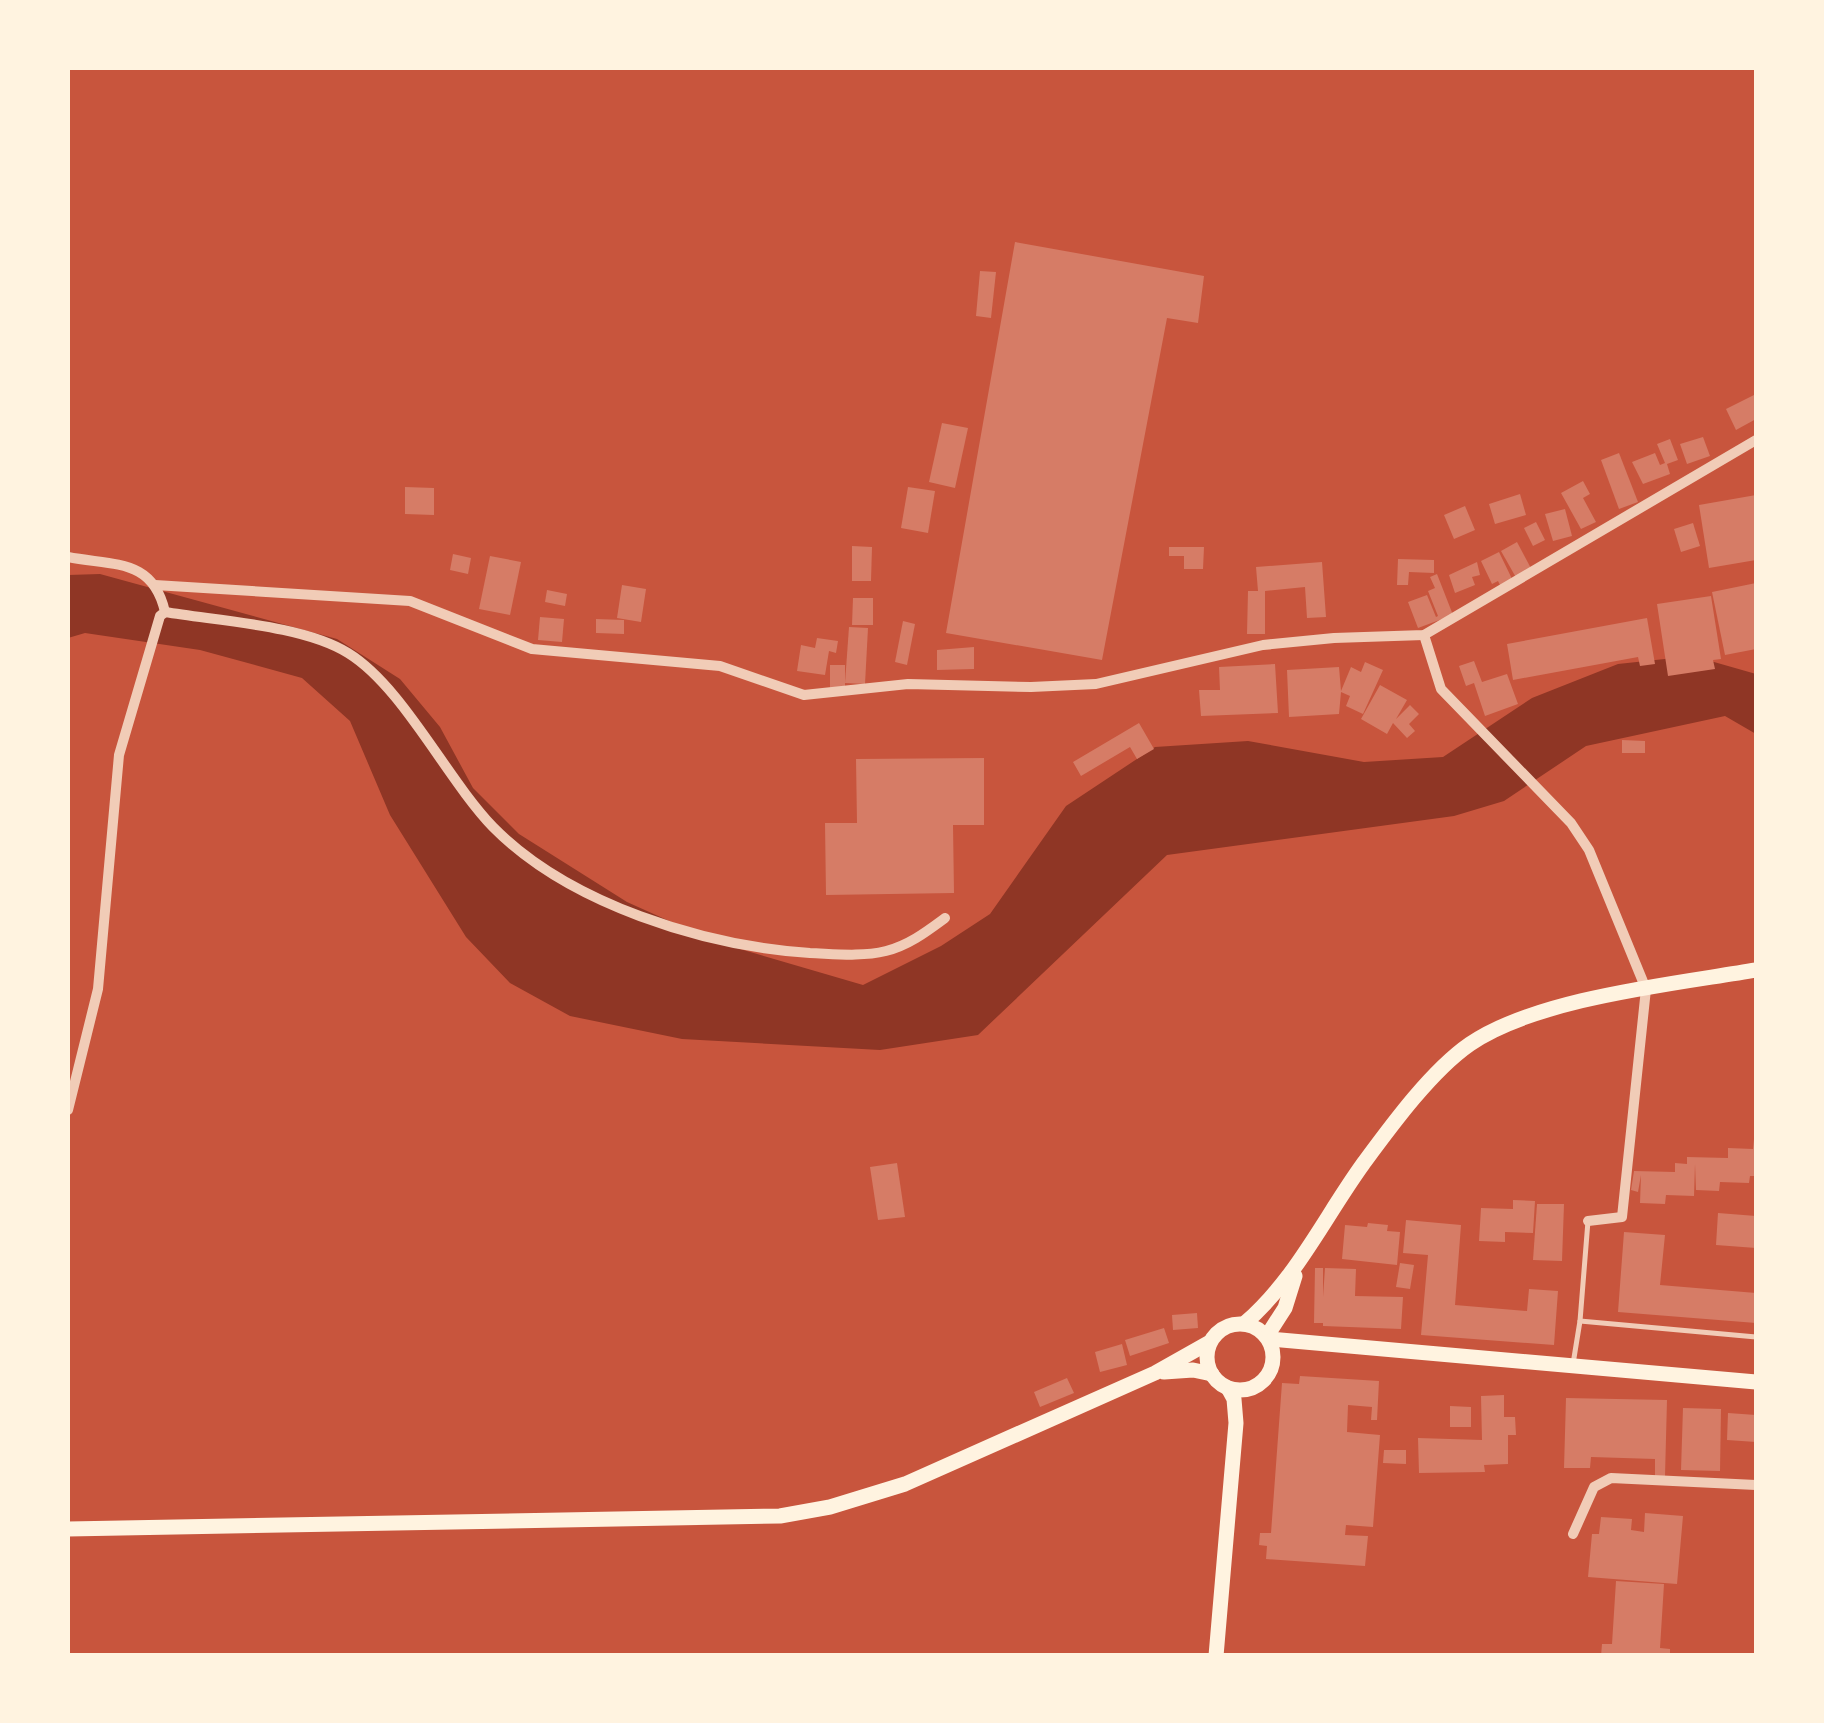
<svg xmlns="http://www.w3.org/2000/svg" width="1824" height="1723" viewBox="0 0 1824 1723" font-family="'Source Serif 4',serif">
<rect width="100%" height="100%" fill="#c8553d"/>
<polygon fill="#8f3625" points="100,574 337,639 400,679 440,727 473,788 519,834 627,902 716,942 863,985 941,946 990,914 1066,806 1155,747 1248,741 1364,762 1443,757 1532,698 1618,664 1693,656 1756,674 1756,734 1725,716 1586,746 1504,801 1454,816 1167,855 978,1035 880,1050 682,1039 570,1016 510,983 466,937 390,815 350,721 302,678 200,650 85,633 68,638 68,575"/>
<g fill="#d67c66">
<polygon points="1015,242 1204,276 1198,323 1167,318 1102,660 946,633"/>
<polygon points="980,271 996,272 991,318 976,316"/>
<polygon points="1756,394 1756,419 1736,430 1726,409"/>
<polygon points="942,423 968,428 955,488 929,482"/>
<polygon points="1703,437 1710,456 1687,464 1680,444"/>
<polygon points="1670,439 1678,460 1667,464 1670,474 1643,484 1632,462 1655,453 1660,465 1665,463 1657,444"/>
<polygon points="1619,453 1638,502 1619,509 1601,460"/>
<polygon points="1583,481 1590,494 1583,498 1596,522 1581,529 1561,493"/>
<polygon points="405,487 434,488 434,515 405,514"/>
<polygon points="908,487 935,491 928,533 901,528"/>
<polygon points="1520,494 1526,515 1495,524 1489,504"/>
<polygon points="1756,495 1756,560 1709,568 1699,505"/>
<polygon points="1465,506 1475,530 1454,539 1444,515"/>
<polygon points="1565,509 1572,536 1553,541 1545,514"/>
<polygon points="1536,522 1545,540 1533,546 1524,528"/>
<polygon points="1693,523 1700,546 1681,552 1674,529"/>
<polygon points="1517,542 1533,572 1518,581 1501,551"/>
<polygon points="852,546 872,547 871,581 852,581"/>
<polygon points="1169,547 1204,547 1203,569 1184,569 1184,556 1169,556"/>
<polygon points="1499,552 1514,583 1502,589 1498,581 1492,584 1481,561"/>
<polygon points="453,554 471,558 468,574 450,570"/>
<polygon points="490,556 521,562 510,615 479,609"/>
<polygon points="1398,559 1434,560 1434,573 1409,572 1408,585 1397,585"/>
<polygon points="1322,562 1326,617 1307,618 1305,587 1265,591 1265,634 1247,634 1248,591 1258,591 1256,567"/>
<polygon points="1477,562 1480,575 1472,577 1475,585 1455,593 1449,575"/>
<polygon points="1437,574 1453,615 1418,628 1408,602 1427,595 1436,617 1438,616 1428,591 1435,588 1430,577"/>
<polygon points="1756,583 1756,649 1725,655 1712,592"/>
<polygon points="622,585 646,589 641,622 617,618"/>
<polygon points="547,590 567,594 565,606 545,602"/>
<polygon points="1711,596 1721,659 1713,660 1715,669 1668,676 1657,604"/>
<polygon points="853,598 873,598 873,625 852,625"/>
<polygon points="540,617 564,619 562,642 538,640"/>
<polygon points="1647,618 1655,664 1640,666 1638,657 1513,680 1507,644"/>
<polygon points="596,619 624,620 624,634 596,633"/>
<polygon points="903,621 915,624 907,665 895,662"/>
<polygon points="849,627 868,628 865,684 845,683"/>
<polygon points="817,638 838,641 836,653 829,651 825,675 797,671 801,645 815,648"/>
<polygon points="974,647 974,669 937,670 937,650"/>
<polygon points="1474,661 1482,682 1507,674 1518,704 1485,716 1474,683 1466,686 1459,666"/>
<polygon points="1365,662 1383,670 1363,714 1346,706 1350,696 1341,692 1339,714 1289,717 1287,670 1339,667 1341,691 1351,667 1361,672"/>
<polygon points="1275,664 1278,713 1201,716 1199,690 1220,690 1219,667"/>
<rect x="830" y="665" width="15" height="29"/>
<polygon points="1380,685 1407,700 1396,719 1410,705 1419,714 1409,724 1415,731 1407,738 1393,723 1387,734 1361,719"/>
<polygon points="1139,723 1154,749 1137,759 1130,747 1081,776 1073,762"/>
<polygon points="1622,740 1645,741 1645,753 1622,753"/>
<polygon points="984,758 984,825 953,825 954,893 826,895 825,823 857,823 856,759"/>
<polygon points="1754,1139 1756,1139 1756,1176 1750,1176 1749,1183 1720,1182 1719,1191 1696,1190 1695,1164 1694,1196 1666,1195 1665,1204 1640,1203 1641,1175 1638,1192 1631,1190 1634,1171 1675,1172 1675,1163 1687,1164 1687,1157 1728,1158 1728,1148 1753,1149"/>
<polygon points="897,1163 905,1217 878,1220 870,1167"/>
<polygon points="1513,1200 1535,1201 1533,1233 1505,1232 1505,1242 1479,1241 1481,1208 1513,1209"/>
<polygon points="1537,1204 1564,1204 1562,1261 1533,1260"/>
<polygon points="1718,1213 1756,1216 1756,1248 1716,1245"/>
<polygon points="1406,1220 1461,1225 1455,1305 1527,1311 1529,1289 1558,1291 1554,1345 1421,1335 1428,1255 1403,1253"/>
<polygon points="1368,1223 1388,1225 1387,1231 1400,1232 1397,1265 1342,1259 1345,1225 1367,1227"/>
<polygon points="1624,1232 1665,1235 1660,1285 1756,1293 1756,1323 1618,1312"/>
<polygon points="1400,1263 1414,1265 1410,1289 1396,1287"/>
<polygon points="1315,1268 1323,1268 1323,1297 1325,1268 1356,1269 1355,1296 1403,1297 1401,1329 1323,1326 1323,1323 1314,1323"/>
<polygon points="1197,1313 1198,1328 1173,1330 1172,1315"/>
<polygon points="1164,1328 1169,1343 1130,1356 1125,1340"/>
<polygon points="1122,1344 1127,1365 1100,1372 1095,1352"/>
<polygon points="1300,1376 1379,1381 1377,1420 1371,1420 1372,1407 1348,1405 1347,1432 1380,1435 1373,1527 1346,1525 1345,1535 1368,1536 1365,1566 1266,1559 1267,1546 1259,1545 1260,1533 1271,1533 1282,1383 1299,1384"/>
<polygon points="1067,1378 1074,1393 1040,1407 1034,1392"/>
<polygon points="1504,1395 1504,1417 1515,1417 1516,1435 1508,1435 1508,1464 1484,1465 1485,1472 1419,1473 1418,1438 1482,1440 1481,1396"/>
<polygon points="1566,1398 1667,1400 1665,1476 1655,1476 1655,1459 1591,1457 1590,1468 1564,1468"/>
<polygon points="1450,1406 1471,1407 1471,1427 1450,1427"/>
<polygon points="1683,1408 1721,1409 1720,1471 1681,1470"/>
<polygon points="1728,1413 1756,1415 1756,1442 1727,1440"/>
<polygon points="1384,1450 1406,1450 1406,1464 1383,1463"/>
<polygon points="1645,1513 1683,1516 1677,1584 1588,1577 1592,1534 1599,1534 1601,1517 1632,1519 1631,1530 1644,1532"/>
<polygon points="1616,1581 1664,1584 1660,1648 1670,1649 1670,1656 1601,1656 1602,1644 1612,1644"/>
</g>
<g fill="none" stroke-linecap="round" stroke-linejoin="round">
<g stroke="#f1ccb7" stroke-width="5">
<polyline points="1580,1321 1588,1221"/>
<polyline points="1573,1364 1580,1321 1756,1337"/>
</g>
<g stroke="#f1ccb7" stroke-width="10">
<path d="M68 557C114 566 153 558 165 612L160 616 119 755 98 989 68 1110"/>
<polyline points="155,585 410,601 532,649 720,666 804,695 908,684 1031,687 1096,684 1263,645 1334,638 1424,635 1756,440"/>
<path d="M165 612C218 621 303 625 348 653 403 687 446 778 493 827 569 904 704 946 810 953 836 954 861 957 886 951 909 945 926 932 945 918"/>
<polyline points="1424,635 1441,689 1571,823 1589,850 1646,989 1622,1217 1588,1221"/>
<polyline points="1573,1534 1594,1487 1611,1478 1756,1485"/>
</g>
<g stroke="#fff3e0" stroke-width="15">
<path d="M1245 1323C1296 1279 1324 1218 1363 1164 1391 1126 1431 1071 1470 1044 1537 998 1674 984 1756 970"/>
<circle cx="1240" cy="1357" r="33"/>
<polyline points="1267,1336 1285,1308 1295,1276"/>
<polyline points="1269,1339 1756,1382"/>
<polyline points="1164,1372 1193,1370 1212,1374"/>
<polyline points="68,1529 780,1516 830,1507 905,1484 1155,1373 1210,1342"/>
<polyline points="1216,1656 1236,1423 1234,1399 1228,1388"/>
</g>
</g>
<rect width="1824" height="1723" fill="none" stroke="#fff3e0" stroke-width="140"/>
</svg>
